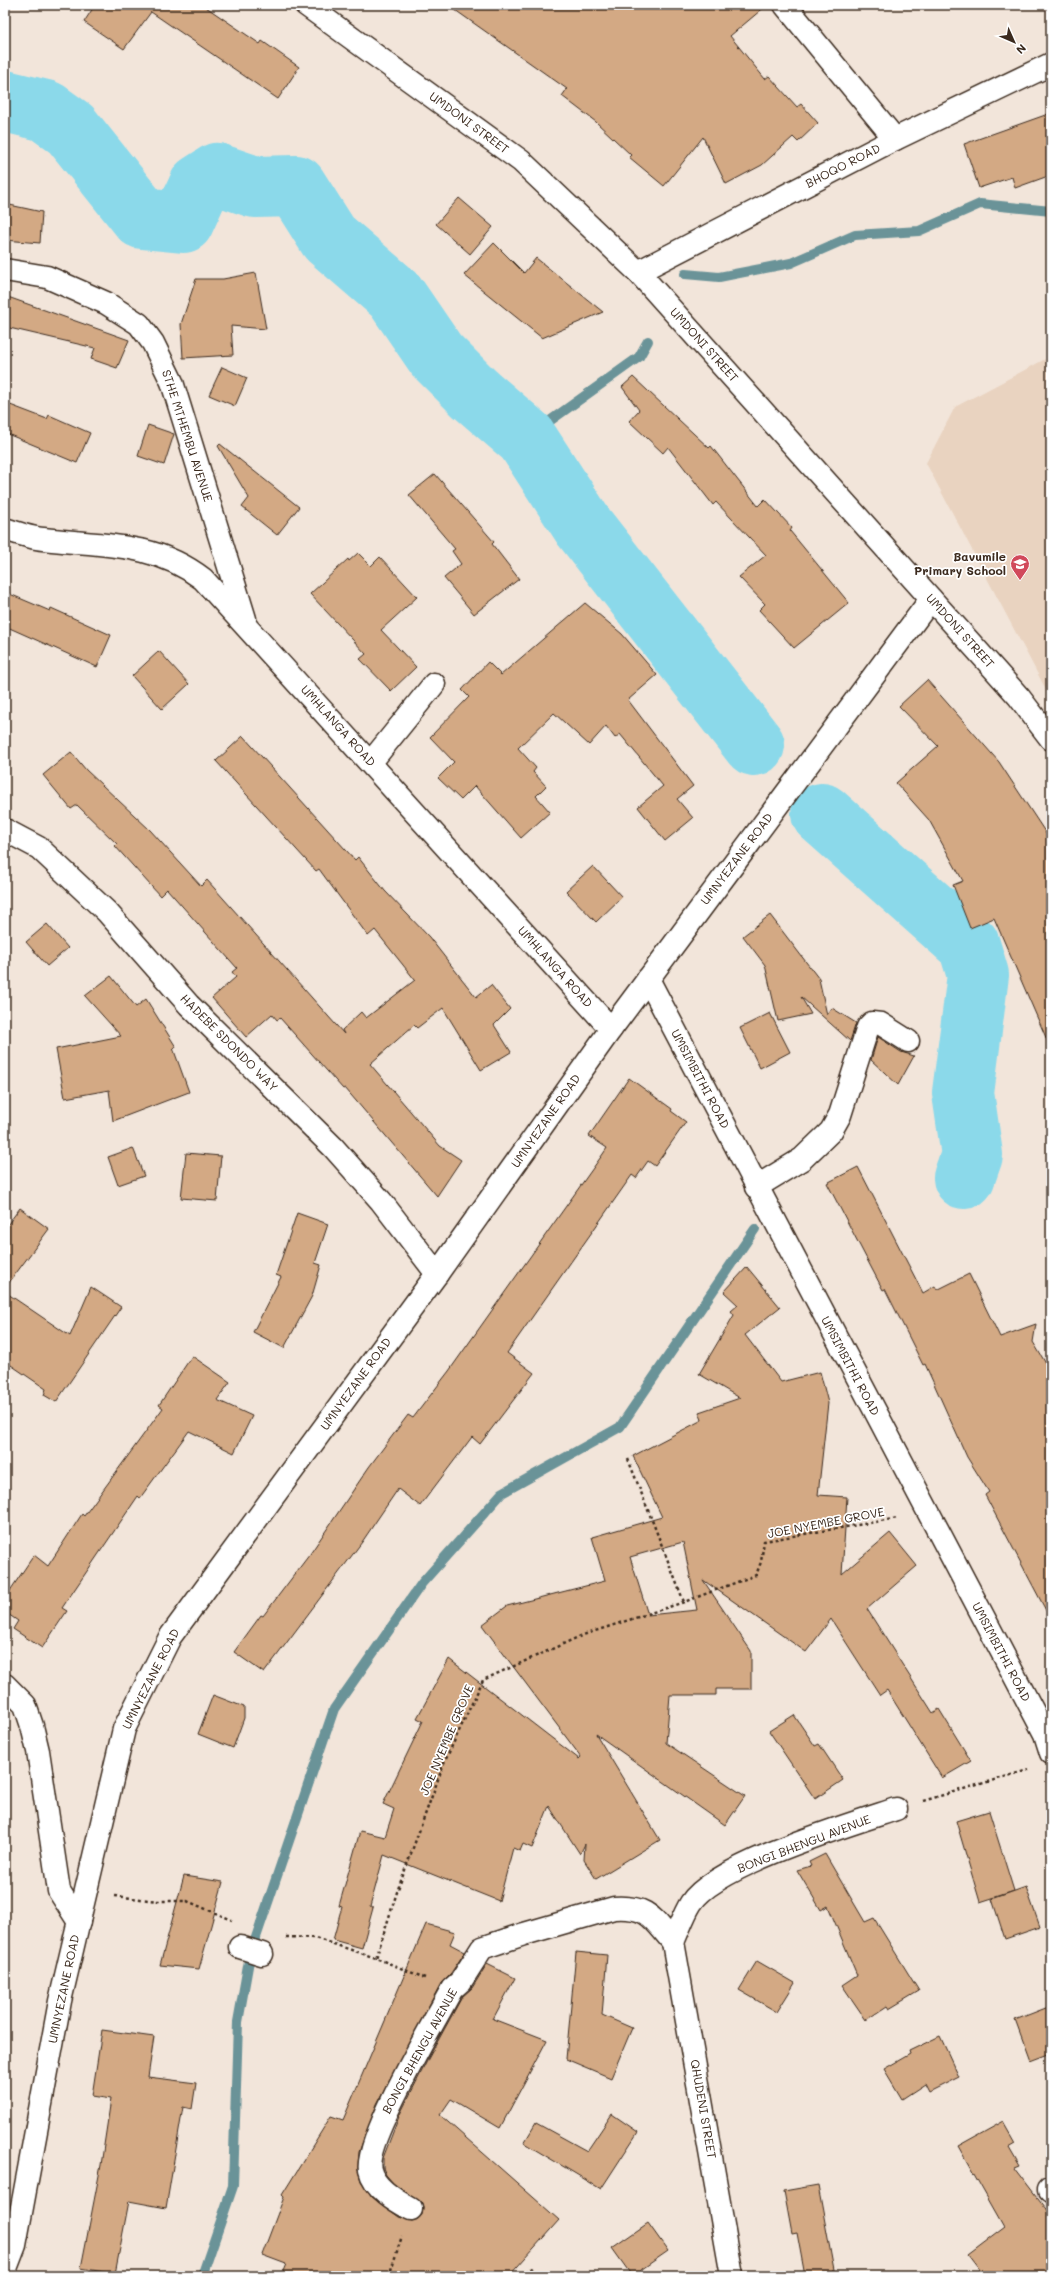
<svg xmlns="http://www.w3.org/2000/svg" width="1056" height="2281" viewBox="0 0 1056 2281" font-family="Mali,sans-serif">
<rect width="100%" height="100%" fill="#f2e5da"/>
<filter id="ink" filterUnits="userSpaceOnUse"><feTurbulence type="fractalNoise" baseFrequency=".025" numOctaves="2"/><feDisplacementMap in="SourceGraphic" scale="8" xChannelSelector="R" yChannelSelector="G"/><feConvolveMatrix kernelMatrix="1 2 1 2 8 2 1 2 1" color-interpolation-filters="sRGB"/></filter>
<g filter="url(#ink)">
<polygon fill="#e9d3c0" points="1051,356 1051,699 926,463 955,407"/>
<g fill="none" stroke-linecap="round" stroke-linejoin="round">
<g stroke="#6b9398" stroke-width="10">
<polyline points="685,274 719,277 791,263 855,235 919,231 980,204 1051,211"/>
<polyline points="526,438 639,357 648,341"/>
<polyline points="202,2276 233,2186 238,2022 250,1955 334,1709 422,1583 502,1493 620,1427 755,1229"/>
</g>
<g stroke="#8bd9ea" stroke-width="62">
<polyline points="5,101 46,111 71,129 142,218 183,222 200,185 217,174 255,187 296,186 329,238 395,295 436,355 474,393 526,438 583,526 754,745"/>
<polyline points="822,814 969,945 978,975 963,1093 972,1155 964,1178"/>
</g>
</g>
<g fill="#d3a984" stroke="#3b2a1e" fill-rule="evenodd">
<polygon points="95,5 203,5 260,44 262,41 299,67 278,99 151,12 124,49 84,22"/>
<polygon points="448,5 767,5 730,36 765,79 769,76 797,107 801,104 818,123 798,142 793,137 762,165 726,184 703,137 664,186 629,157 631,155 596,122 562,96 567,89"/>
<polygon points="1051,113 1051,175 1015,188 1012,177 979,188 964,144"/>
<polygon points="459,198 493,227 470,254 436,224"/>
<polygon points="5,204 42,212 40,243 5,240"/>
<polygon points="494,243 524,273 536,258 603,312 542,338 464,275"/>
<polygon points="256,273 266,329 231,326 233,355 183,358 181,324 196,279 223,279"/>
<polygon points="5,296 129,340 117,368 91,359 95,348 5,327"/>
<polygon points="222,367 247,378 235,406 209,395"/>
<polygon points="633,377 709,448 711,446 758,506 765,499 792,528 790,531 849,603 794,648 759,610 765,604 739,577 766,555 716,502 713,505 668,447 663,453 629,421 639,410 622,387"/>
<polygon points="5,403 47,419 49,415 90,433 77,463 5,433"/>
<polygon points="148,425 174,434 164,465 138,456"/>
<polygon points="220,444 299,507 277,535 242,507 249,498 218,446"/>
<polygon points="435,474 494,542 492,544 519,579 474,614 444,578 461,564 452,551 455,549 409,495"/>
<polygon points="358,553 371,566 380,557 417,597 381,630 416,667 391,691 360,659 366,654 310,594 348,559 349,561"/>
<polygon points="5,592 50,611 51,608 111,635 97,667 5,626"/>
<polygon points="585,603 622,634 657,675 628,700 693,786 677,799 693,818 665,841 638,807 663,786 620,734 615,738 606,726 589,745 554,713 518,748 536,768 533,772 546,786 536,796 550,812 521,838 475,786 461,800 438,778 454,762 430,737 469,697 462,690 488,662 501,675"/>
<polygon points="159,651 189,684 162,709 132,676"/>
<polygon points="927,680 999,762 1051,841 1051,1049 994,918 970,928 953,885 963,881 929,820 896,783 938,746 899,706"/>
<polygon points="243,736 355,860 358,857 385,891 429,937 476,997 491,985 510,1009 494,1025 511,1052 481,1070 443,1008 417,1028 414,1025 370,1064 440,1146 461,1160 437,1196 345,1088 343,1089 280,1018 277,1020 272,1014 246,1037 212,998 236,977 232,972 237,968 167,889 160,896 115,846 117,844 77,805 71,809 43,775 71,752 86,770 150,830 201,886 207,880 344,1034 342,1030 361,1012 366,1018 415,980 375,930 368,936 319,869 316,871 216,761"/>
<polygon points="593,866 622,897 596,922 566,891"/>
<polygon points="770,915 819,979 827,1015 832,1008 856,1023 850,1041 801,997 811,1014 778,1021 765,965 743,936"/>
<polygon points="47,924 68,948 47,966 26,942"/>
<polygon points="111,976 136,1007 146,999 176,1047 173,1048 189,1092 113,1121 109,1090 65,1098 56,1049 121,1036 85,996"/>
<polygon points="770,1013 790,1052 760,1068 740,1028"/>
<polygon points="878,1037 901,1052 914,1056 898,1085 871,1060"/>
<polygon points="629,1078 672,1109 671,1111 686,1122 655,1166 648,1161 636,1178 632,1175 507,1353 534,1373 480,1444 472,1437 420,1506 398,1489 362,1542 264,1673 234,1652 261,1615 263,1616 310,1554 369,1467 408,1415 413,1418 449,1371 603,1154 607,1148 589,1136"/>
<polygon points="133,1148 144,1176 118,1185 108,1157"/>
<polygon points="186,1153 221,1156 217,1201 181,1198"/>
<polygon points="858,1167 923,1293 935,1286 937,1290 969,1274 1000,1337 1036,1324 1033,1342 1051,1372 1051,1620 985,1495 989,1492 967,1457 925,1364 923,1365 885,1289 883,1290 827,1183"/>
<polygon points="20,1208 49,1229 5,1288 5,1228"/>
<polygon points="297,1213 328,1224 315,1263 321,1265 312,1296 284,1348 253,1332 281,1277 276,1275"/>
<path d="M747 1267 780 1307 745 1335 781 1382 820 1372 828 1403 818 1495 847 1497 842 1574 890 1533 917 1566 867 1609 933 1713 939 1709 971 1761 942 1778 887 1690 880 1695 831 1619 806 1652 703 1580 751 1651V1689H716V1695H670L666 1743 745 1796 725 1825 596 1734 660 1840 596 1879 584 1860 585 1844 580 1854 549 1806 532 1848 523 1844 520 1851 513 1848 499 1901 384 1855 370 1907 373 1908 362 1948 333 1940 342 1907 339 1906 360 1831 385 1837 394 1809 383 1804 423 1721 417 1718 449 1659 579 1759 581 1757 482 1625 507 1606 605 1581 592 1537 662 1517 633 1456 702 1420 699 1412 740 1398 699 1374 734 1315 731 1311 738 1305 724 1292ZM683 1542 697 1610 648 1615 630 1557Z"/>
<polygon points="91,1287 121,1307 56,1402 44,1395 46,1389 5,1361 5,1292 70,1336"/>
<polygon points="192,1356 230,1382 217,1400 252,1416 234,1453 189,1431 140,1498 138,1496 62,1608 67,1611 42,1648 13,1629 18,1621 5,1612 5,1598 34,1555 48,1566 82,1514 84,1516 163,1408 159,1405"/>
<polygon points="213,1695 244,1707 244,1718 233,1748 198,1734"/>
<polygon points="794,1715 815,1746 819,1744 843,1780 815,1799 769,1731"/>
<polygon points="989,1811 1014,1891 980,1902 956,1821"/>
<polygon points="825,1854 865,1922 874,1918 919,1991 889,2009 887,2006 866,2020 842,1985 857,1975 828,1906 821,1910 797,1870 811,1866 809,1862"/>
<polygon points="184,1876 223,1882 199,1969 160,1965"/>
<polygon points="1026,1887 1040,1927 1005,1939 992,1899"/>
<polygon points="426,1924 455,1932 450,1944 465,1952 451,1973 441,1983 377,2104 359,2152 358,2170 361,2181 372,2197 399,2217 412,2221 422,2215 423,2208 421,2202 394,2184 386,2175 383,2168 383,2158 400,2114 428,2059 462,1997 472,1988 487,1964 515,1978 493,2019 547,2040 500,2128 451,2099 440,2115 559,2220 509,2276 281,2276 286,2264 262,2255 284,2197 282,2195 331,2116 343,2120"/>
<polygon points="576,1952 607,1955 602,2015 632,2028 611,2078 566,2059"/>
<polygon points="757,1961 795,1983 777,2012 739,1990"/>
<polygon points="1051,2006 1051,2053 1030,2061 1015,2020"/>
<polygon points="102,2030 154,2037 148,2077 196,2083 192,2109 183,2107 166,2208 129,2201 115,2274 81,2268 101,2165 111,2099 92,2096"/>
<polygon points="940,2036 959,2077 929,2092 925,2084 902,2099 884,2069 910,2054 909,2051"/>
<polygon points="612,2114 638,2132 601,2189 524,2143 536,2123 587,2151"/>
<polygon points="1003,2121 1016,2144 1009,2148 1020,2167 1015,2169 1051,2216 1051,2276 983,2276 967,2255 1004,2227 958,2146"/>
<polygon points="818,2185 835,2276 805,2276 797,2233 792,2234 784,2191"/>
<polygon points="648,2223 668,2251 632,2276 612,2248"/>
</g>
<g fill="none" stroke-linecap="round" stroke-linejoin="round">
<g stroke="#3b2a1e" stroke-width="25">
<g id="minor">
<polyline points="306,5 521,161 638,272 1019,697 1051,739"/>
<polyline points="785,5 895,139"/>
<polyline points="5,270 47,277 106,303 139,324 153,343 172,382 245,619"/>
<polyline points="638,272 895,139 1051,64"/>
<path d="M5 529C17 533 31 538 43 539 101 546 154 541 203 579L611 1029"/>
<polyline points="371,762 434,684"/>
<polyline points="5,830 39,848 107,912 189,1005 333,1147 381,1201 437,1274"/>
<polyline points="648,979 1045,1734 1051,1753"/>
<polyline points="756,1187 802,1159 831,1131 840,1115 868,1027 872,1023 881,1024 908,1041"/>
<polyline points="5,1685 25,1705 32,1726 38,1751 59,1891 79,1922"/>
<polyline points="673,1942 732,2276"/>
<polyline points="240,1947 262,1954"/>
<polyline points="1050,2191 1051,2191"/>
<path d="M411 2209C396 2201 374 2188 370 2170 363 2143 435 2020 452 1989L461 1981 482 1948 524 1934 614 1908C649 1906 652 1918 673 1942 679 1929 684 1914 691 1903 715 1865 851 1824 896 1809"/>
<polyline points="5,2271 15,2245 60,2001 124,1729 170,1637 437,1274 611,1029 931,599"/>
</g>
</g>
<g stroke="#3b2a1e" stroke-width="2.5" stroke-dasharray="3 3" stroke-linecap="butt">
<polyline points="628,1459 684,1602"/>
<polyline points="923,1801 1028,1770"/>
<polyline points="115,1896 157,1901 187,1901 232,1920"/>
<polyline points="286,1937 315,1938 376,1958"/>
<polyline points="425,1978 376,1958 398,1889 444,1763 483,1680 583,1635 684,1602 756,1575 761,1562 764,1541 898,1518"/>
<polyline points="389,2276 402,2236"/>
<polyline points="521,2276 535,2265"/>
</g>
<use href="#minor" stroke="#fff" stroke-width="22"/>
</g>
</g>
<defs>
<g id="school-pin" transform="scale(1)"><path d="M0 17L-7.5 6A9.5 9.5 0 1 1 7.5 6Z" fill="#d1495b" stroke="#fff"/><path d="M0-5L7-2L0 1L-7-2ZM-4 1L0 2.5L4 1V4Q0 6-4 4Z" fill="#fff"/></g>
</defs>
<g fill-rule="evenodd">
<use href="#school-pin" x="1020" y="564"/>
</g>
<g text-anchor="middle" stroke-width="3.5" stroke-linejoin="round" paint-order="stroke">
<g font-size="12" fill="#3b2a1e" stroke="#fff">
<text transform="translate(469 123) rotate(36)" y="4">UMDONI STREET</text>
<text transform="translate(843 166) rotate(-27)" y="4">BHOQO ROAD</text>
<text transform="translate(704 345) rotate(48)" y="4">UMDONI STREET</text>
<text transform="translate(187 436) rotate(72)" y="4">STHE MTHEMBU AVENUE</text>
<text transform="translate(960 631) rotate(48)" y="4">UMDONI STREET</text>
<text transform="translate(338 726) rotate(48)" y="4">UMHLANGA ROAD</text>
<text transform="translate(737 859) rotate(-53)" y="4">UMNYEZANE ROAD</text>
<text transform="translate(555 967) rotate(48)" y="4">UMHLANGA ROAD</text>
<text transform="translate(229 1043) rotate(45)" y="4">HADEBE SDONDO WAY</text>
<text transform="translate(700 1079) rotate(62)" y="4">UMSIMBITHI ROAD</text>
<text transform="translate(546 1121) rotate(-55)" y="4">UMNYEZANE ROAD</text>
<text transform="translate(850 1366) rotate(62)" y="4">UMSIMBITHI ROAD</text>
<text transform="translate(356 1384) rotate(-54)" y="4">UMNYEZANE ROAD</text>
<text transform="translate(826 1523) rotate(-11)" y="4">JOE NYEMBE GROVE</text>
<text transform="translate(1001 1652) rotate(62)" y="4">UMSIMBITHI ROAD</text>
<text transform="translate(151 1679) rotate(-63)" y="4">UMNYEZANE ROAD</text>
<text transform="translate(447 1740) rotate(-67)" y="4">JOE NYEMBE GROVE</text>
<text transform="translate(804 1844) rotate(-21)" y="4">BONGI BHENGU AVENUE</text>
<text transform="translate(64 1989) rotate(-78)" y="4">UMNYEZANE ROAD</text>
<text transform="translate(420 2051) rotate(-61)" y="4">BONGI BHENGU AVENUE</text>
<text transform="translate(703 2109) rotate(80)" y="4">QHUDENI STREET</text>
</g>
<g font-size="12" font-weight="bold" fill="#3b2a1e" stroke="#fff" text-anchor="end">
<text x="1006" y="561">Bavumile<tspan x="1006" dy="14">Primary School</tspan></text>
</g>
</g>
<rect width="1056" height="2281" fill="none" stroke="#fff" stroke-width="20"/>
<rect x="10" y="10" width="1036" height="2261" fill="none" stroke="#3b2a1e" stroke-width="1.5" filter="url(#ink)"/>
<g transform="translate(1014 42) rotate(135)" stroke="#ffffff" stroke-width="3" paint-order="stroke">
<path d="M0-3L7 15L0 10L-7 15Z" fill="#3b2a1e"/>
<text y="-6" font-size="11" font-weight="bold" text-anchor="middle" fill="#3b2a1e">N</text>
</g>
</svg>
